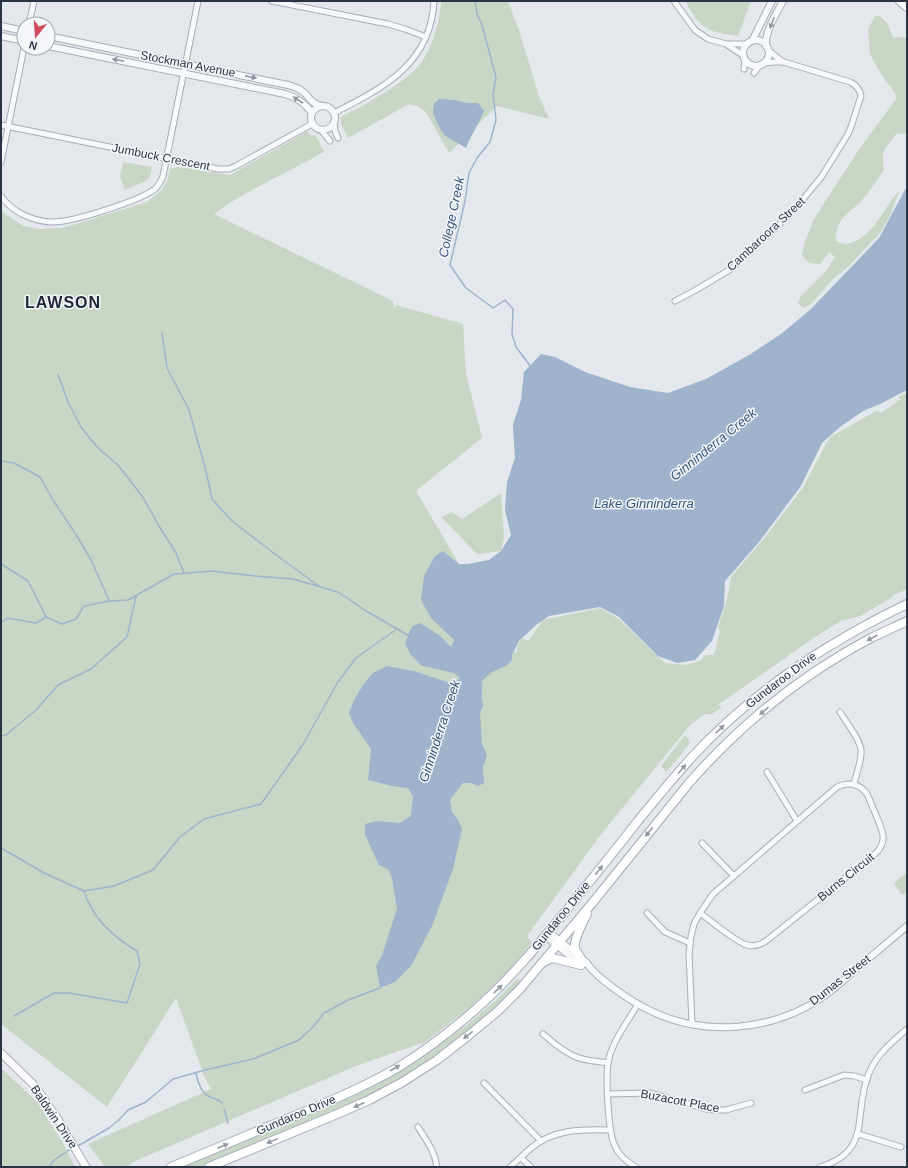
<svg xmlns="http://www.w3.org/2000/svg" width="908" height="1168" viewBox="0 0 908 1168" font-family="Helvetica,sans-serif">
<rect width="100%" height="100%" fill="#e4e7ec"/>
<g fill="#c9d6c5">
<path d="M441 1H508L520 33 539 96 549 119 497 106 449 153 426 112 419 107 409 104 348 138 341 124V120L339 118C366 104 393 90 415 70 430 56 441 21 441 1Z"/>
<path d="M685 1H751L738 36C726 34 711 33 702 25 695 19 690 9 685 1Z"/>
<path d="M875 16H880L888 24 893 38 901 37 907 38V133L896 134C884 150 881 150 884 170 877 180 871 189 864 198 850 214 836 216 836 240 842 245 846 245 853 242 876 233 883 208 899 191L890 216 879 234 849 266 833 279 810 305 803 308 798 303 801 296 827 270 835 257 829 252 820 264 809 263 802 255 805 242 814 219 858 151 896 99 895 93 883 77 873 60 870 53 868 29Z"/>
<path d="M308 131 310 135 316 136 324 152C287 173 248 189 214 214L393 301 394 310 396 305 463 324 466 374 482 438 416 491 459 564 516 654 517 646 522 638 528 641 543 620 600 608 619 619 665 663 686 665 702 660 704 655H714L720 631 718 628 728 595 731 577 765 537 802 489 830 437 878 410 881 413 901 399 898 397 907 393V589L892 596 893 597 860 616 841 621 815 637 718 705 722 707 712 714H705L691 724 602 833 527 936 532 943 511 968 490 989 468 1009 425 1042 356 1066 133 1162 127 1167H105L88 1144 211 1089 204 1076 176 998 107 1107 1 1024V211L23 226 40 229 63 228 147 202 162 190 168 178 170 169 178 167 230 175Z"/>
<polygon points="123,162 152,167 150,177 146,181 125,190 120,176"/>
<polygon points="501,493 504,537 501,551 477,554 441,517 452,512 462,519"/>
<polygon points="685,735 690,742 680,756 666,772 661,766"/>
<polygon points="907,872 907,892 902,895 894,883"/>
<polygon points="517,979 521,982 479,1022 455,1042 399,1079 347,1106 202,1167 182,1167 289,1122 445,1038 467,1025 495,1001"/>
<polygon points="1,1068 37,1102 63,1143 75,1167 1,1167"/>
</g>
<g fill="#9fb4cc">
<path d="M439 99 455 100 467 103H478L484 111C479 124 471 135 466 148L444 135 437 123 433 112 434 104Z"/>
<polygon points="907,186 907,390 880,404 863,411 840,427 822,443 801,486 759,542 725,581 724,606 712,641 695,660 677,663 658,656 619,617 600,607 549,616 536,625 519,641 512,655 512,660 506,666 492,672 482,681 482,700 483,704 482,709 480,712 482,744 487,755 483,767 484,783 478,786 471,783 463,783 450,800 452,812 458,820 462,829 453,869 432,926 411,966 395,982 380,988 376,966 382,955 397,909 392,879 389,870 379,865 365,835 365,824 377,821 400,823 411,816 413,796 408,788 392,786 368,780 371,749 353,723 349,713 354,700 363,685 373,673 387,666 414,671 453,684 460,678 454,673 422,666 410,654 405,643 412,626 420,623 439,635 451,647 454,640 431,618 421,600 424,576 435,556 443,551 459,564 468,564 489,560 501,551 511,535 505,510 507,482 515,458 513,425 521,400 524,372 541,354 555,357 585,372 630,387 668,393 706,379 749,355 781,334 811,309 879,238"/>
</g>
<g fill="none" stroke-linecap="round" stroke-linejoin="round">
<g stroke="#9fb4cc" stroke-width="1.5">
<polyline points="475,1 477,14 482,25 496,77 493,94 496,120 490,142 477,158 469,173 465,201 450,265 466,288 493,308 505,300 513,309 512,334 516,347 531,367"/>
<polyline points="162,332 167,368 189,410 206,471 212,499 232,521 284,561 319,586"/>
<polyline points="58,374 68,402 81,427 97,447 118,465 142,496 159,526 176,553 184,573"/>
<polyline points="1,461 14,463 40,477 53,500 77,536 91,560 109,600"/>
<polyline points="1,564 28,581 46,617"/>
<polyline points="1,623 7,618 36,623 46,617 62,624 76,619 84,606 109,601 128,600 174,574 212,571 255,576 293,579 338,592 366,611 409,636"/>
<polyline points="1,736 6,735 36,710 58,685 91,669 127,637 136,596"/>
<polyline points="1,848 44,873 84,891 114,886 153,870 180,837 204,819 261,804 302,746 338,682 356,658 397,629"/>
<path d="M14 1016 54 993H69L127 1003 140 964 137 951C115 938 92 918 84 891"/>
<path d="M196 1073C198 1082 201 1093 210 1097 215 1099 218 1099 222 1103"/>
<polyline points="224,1109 228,1123"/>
<polyline points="76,1147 109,1128 119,1120 128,1110 146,1102 173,1079 205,1070 253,1059 299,1040 313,1027 324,1013 348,1000 380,988"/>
<polyline points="49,1167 53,1161 72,1148"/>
</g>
<g stroke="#a9aeb7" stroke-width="7">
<g id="minor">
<polyline points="272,1 388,24 405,29 426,37"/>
<polyline points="674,1 695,30 708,39 726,44 744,56"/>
<polyline points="29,24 34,1"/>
<polyline points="727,44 748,44"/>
<polyline points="768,50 783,62"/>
<polyline points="744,69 745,60"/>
<polyline points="754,73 760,65"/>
<path d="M334 113C383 88 431 64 434 1"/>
<polyline points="334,123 335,131 338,138"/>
<polyline points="1,125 218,169 229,169 236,166 312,124"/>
<polyline points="321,130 330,141"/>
<polyline points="1,162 24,48"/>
<path d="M1 196C12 212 32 221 51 222 71 223 139 201 155 189 159 185 161 181 163 176L198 1"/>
<path d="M675 301 694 291 731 269 784 220 800 203 822 176 848 134 851 127 861 96C860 89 856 85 850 82L784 62H775L764 63"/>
<path d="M840 712C846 722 860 739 861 750 862 761 856 774 854 784"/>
<polyline points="767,772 797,821"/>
<polyline points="702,843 734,876"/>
<polyline points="647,913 665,932 690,943"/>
<path d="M692 1024 689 954 691 937 694 924 700 913C710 920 737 943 747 945 754 947 760 945 766 941L875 854C889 841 882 830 876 815 873 808 870 801 867 794 860 784 848 781 837 787L713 894 700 913"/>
<path d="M543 1034C552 1042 562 1051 574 1056 584 1061 597 1061 608 1063"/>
<polyline points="484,1083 541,1141"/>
<polyline points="805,1090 844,1075 854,1076 867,1080"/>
<polyline points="608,1094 650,1093 706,1109 716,1110 726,1110 751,1103"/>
<path d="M418 1127C426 1140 435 1151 437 1167"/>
<polyline points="858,1134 901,1147"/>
<polyline points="521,1158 531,1167"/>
<path d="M510 1167C517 1161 524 1154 531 1148 554 1129 582 1129 610 1130"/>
<path d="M636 1167C627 1162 619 1156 615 1146 608 1133 605 1073 609 1058 614 1039 628 1021 638 1004"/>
<path d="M820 1167C874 1151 852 1113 869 1073 877 1054 892 1042 907 1029"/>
</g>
</g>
<g stroke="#a9aeb7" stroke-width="8">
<g id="tertiary">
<polyline points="1,26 24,31"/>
<polyline points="1,36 24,41"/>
<path d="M48 36 283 84C290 85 296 87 302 91 311 97 309 103 322 106"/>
<circle cx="756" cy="53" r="13"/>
<polyline points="752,41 772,1"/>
<path d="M48 46 285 94C296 97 305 103 312 113"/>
<path d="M766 46C765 31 776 14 783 1"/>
<circle cx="323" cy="118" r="12"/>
<path d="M549 932 586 962C597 979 632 1002 651 1011 705 1037 772 1031 821 998 836 988 848 976 861 965 876 952 892 939 907 926"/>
<polyline points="545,936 580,964"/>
</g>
</g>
<g stroke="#a9aeb7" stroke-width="9">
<polyline id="secondary" points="1,1053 35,1086 57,1118 86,1167"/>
</g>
<g stroke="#a3abb8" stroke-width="10">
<g id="primary">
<polyline points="900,1 907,7"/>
<path d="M580 957C579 955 576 951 575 949 573 941 583 921 587 914"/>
<polyline points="544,962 552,958 581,965"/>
<path d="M171 1167C205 1153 238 1139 272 1125 314 1108 357 1091 397 1068 425 1051 452 1030 476 1009 510 979 538 945 566 911 590 881 614 852 637 822 655 800 673 778 692 757 752 692 828 642 907 604"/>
<path d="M209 1167 335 1115 369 1100 401 1083 437 1060 469 1035 498 1011 520 989 594 901 689 783C740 725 803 674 871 638 883 632 895 627 907 621"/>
</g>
</g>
<use href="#minor" stroke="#f7f8fa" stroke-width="5"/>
<use href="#tertiary" stroke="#f7f8fa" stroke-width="6"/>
<use href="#secondary" stroke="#fff" stroke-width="7"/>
<use href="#primary" stroke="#fff" stroke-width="8"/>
</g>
<defs><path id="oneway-solid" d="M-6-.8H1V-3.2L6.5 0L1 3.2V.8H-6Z"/></defs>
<g fill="#9196a0">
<use href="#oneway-solid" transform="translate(772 23) rotate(111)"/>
<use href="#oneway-solid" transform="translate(118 60) rotate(-169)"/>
<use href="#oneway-solid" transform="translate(251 77) rotate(11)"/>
<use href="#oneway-solid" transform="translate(298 100) rotate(-148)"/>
</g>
<g fill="#959aa2">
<use href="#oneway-solid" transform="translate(872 638) rotate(153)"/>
<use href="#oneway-solid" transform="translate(764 711) rotate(140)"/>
<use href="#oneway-solid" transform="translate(720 729) rotate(-43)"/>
<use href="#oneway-solid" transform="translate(682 769) rotate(-49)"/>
<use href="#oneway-solid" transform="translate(649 832) rotate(129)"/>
<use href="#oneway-solid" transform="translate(599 870) rotate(-51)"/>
<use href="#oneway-solid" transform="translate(498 989) rotate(-44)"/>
<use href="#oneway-solid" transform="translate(468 1035) rotate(142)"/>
<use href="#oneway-solid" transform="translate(395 1068) rotate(-30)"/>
<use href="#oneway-solid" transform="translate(359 1105) rotate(155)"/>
<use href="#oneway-solid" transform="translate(272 1141) rotate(158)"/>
<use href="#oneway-solid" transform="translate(223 1146) rotate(-23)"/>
</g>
<g text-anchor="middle" stroke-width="3" stroke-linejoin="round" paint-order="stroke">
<g font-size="12" fill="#2b3445" stroke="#f4f6f9">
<text transform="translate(188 64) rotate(11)" y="4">Stockman Avenue</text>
<text transform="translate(161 157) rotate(11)" y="4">Jumbuck Crescent</text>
<text transform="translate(766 234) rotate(-43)" y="4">Cambaroora Street</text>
<text transform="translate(781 680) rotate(-37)" y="4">Gundaroo Drive</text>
<text transform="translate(846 877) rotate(-39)" y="4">Burns Circuit</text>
<text transform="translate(561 916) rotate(-51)" y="4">Gundaroo Drive</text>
<text transform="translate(840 980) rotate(-38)" y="4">Dumas Street</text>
<text transform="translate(680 1101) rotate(11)" y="4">Buzacott Place</text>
<text transform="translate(296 1115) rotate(-23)" y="4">Gundaroo Drive</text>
<text transform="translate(54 1117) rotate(56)" y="4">Baldwin Drive</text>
</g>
<g font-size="13" font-style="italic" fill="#34527a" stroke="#f4f6f9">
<text transform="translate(451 217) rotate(-78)" y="5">College Creek</text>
<text transform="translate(713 444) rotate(-39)" y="5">Ginninderra Creek</text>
<text x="644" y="508">Lake Ginninderra</text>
<text transform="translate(439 731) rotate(-72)" y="5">Ginninderra Creek</text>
</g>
<g font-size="16" font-weight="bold" letter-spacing="1" fill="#1d2536" stroke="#f4f6f9">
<text x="63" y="308">LAWSON</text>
</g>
</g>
<rect width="908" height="1168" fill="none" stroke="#2b3445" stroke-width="4"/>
<g transform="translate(36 36) rotate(197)"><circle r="19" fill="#f4f6f9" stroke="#a4a8b1"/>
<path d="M0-3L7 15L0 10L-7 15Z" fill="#d1495b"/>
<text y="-6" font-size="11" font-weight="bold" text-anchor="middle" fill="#2b3445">N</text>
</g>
</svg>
